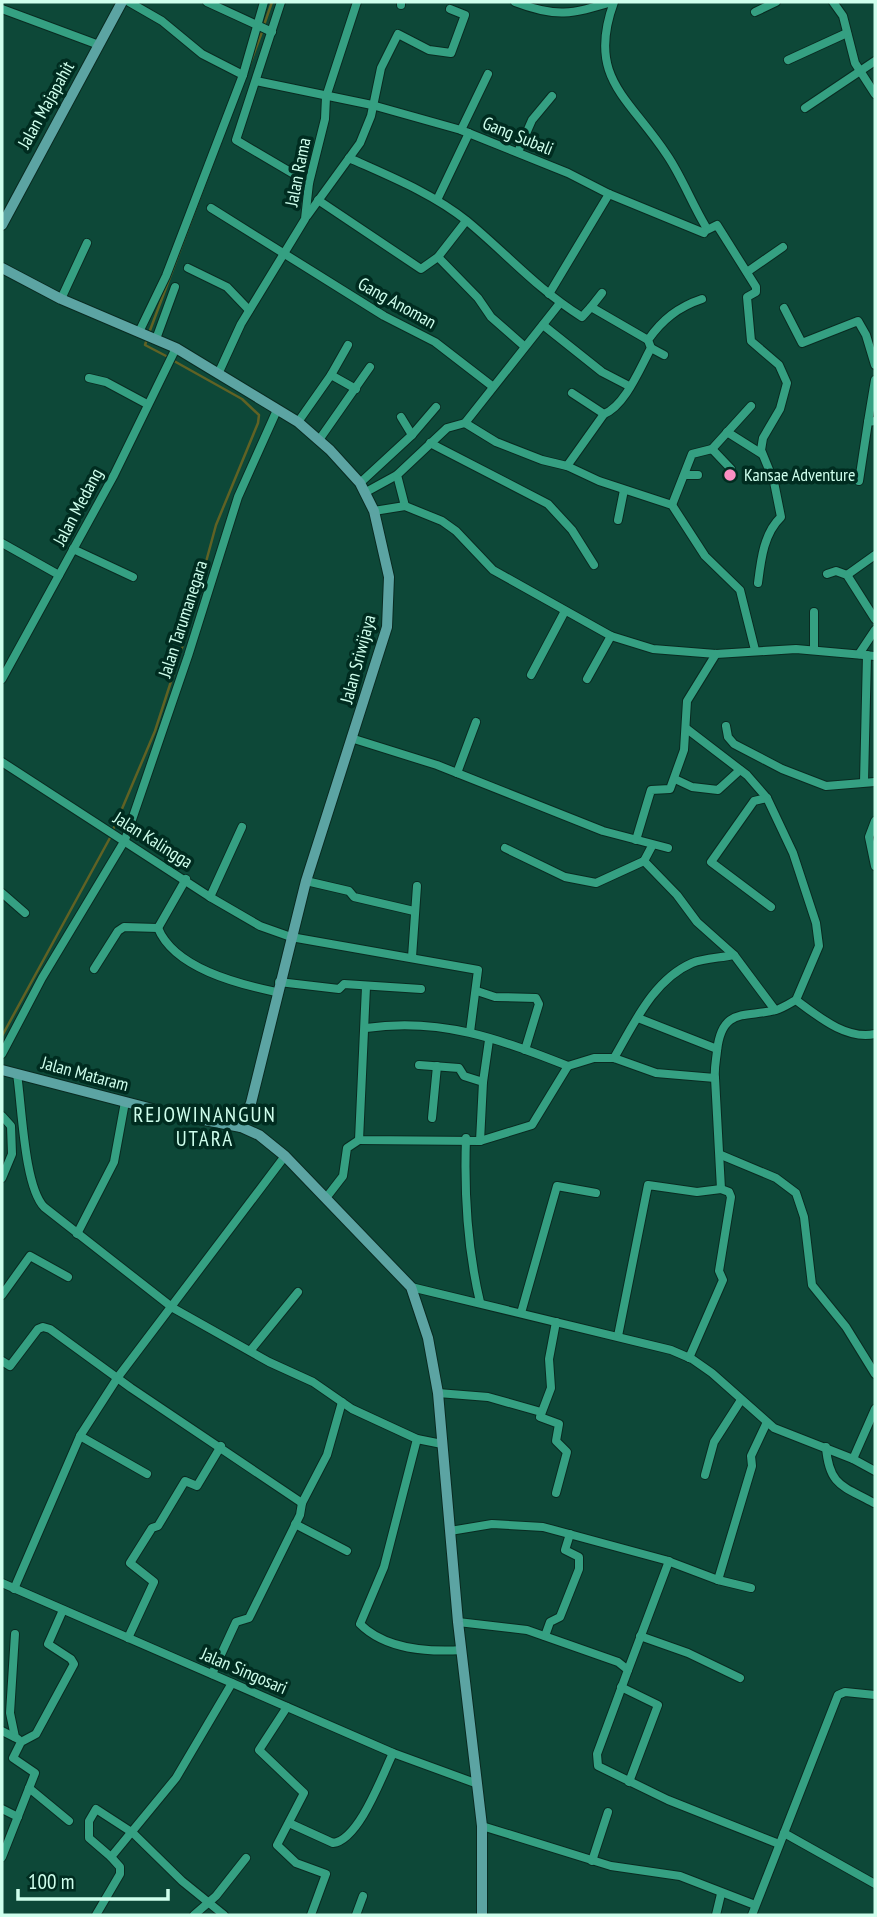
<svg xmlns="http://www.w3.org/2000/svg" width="877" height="1917" viewBox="0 0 877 1917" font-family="'PT Sans Narrow',sans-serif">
<rect width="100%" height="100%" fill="#0d4838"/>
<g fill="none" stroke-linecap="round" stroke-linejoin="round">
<g stroke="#606224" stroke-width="2.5">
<polyline points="264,25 272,2"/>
<polyline points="149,333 262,32"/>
<polyline points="147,339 145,345 168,357"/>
<polyline points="113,830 155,731 187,632 216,525 258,423 259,415 242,399 174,361"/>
<polyline points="2,1036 111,836"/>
</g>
<g stroke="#092b21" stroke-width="10">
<g id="street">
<polyline points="129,2 162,21 202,54 243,75"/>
<polyline points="207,2 272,32"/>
<polyline points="281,2 236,140 309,183"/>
<path d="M515 2C557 18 571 14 612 2"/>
<polyline points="833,2 843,16 855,63 875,94"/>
<polyline points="401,5 401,2"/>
<polyline points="2,9 99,45"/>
<polyline points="755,12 776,2"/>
<polyline points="788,60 847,33"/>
<path d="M256 81 372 105 461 130 568 173 609 194 704 233 706 227C692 204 682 177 667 155 629 97 586 78 614 2"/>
<polyline points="805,108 875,61"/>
<polyline points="461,130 488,74"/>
<polyline points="518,152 532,120 552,96"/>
<path d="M349 158C389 176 432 193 467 221 507 254 537 289 582 317L591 307 648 340"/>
<polyline points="318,200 421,269 438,257 466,221"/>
<polyline points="437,200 469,133"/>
<polyline points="211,208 384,316 435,342 492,386"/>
<polyline points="307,216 360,143 371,116 381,68 398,34 429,50 451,53 465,15 450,9"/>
<path d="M707 230 717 225 756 287V292L747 297 751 341 779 365 787 383 780 409 763 438 761 450 774 482 781 517C764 533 761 559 758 583"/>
<polyline points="438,257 478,298 491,317 524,346"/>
<polyline points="188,268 227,287 249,310"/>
<polyline points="747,272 783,247"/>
<polyline points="549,294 609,194"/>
<polyline points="61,299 87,243"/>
<polyline points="591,307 602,293"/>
<polyline points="784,308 802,343 858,321 866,335 875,365"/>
<polyline points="543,325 602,372 629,386"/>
<polyline points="139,332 166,276 243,75 264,2"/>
<polyline points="156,339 175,287"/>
<polyline points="651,348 664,355"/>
<polyline points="219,372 241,324 305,219 309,183 325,119 326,97 357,2"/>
<polyline points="331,375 356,389"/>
<polyline points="89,378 106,382 147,404"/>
<polyline points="572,393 604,414"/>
<polyline points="401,417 412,435"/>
<polyline points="298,422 331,375 348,345"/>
<polyline points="868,422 875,380"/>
<polyline points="465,423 496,442 542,460 567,466 599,481 672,505 705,556 740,590 755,650"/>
<polyline points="727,432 762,454"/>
<polyline points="319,440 370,367"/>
<polyline points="430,443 548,504 572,530 594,565"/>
<polyline points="712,449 751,406"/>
<path d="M567 466 604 414C625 406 640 368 651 348L648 340C662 320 678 307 702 299"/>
<polyline points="685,475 698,475"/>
<polyline points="859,481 868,422 875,421"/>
<polyline points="360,483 412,435 436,407"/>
<polyline points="366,492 397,475"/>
<polyline points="672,505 692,454 712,449 731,469"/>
<polyline points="405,506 397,475 447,428 465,423 560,303"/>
<polyline points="374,511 405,506 442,521 456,531 493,570 611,636 653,649 716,654 796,649 875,656"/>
<polyline points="618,520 624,490"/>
<polyline points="2,543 59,575"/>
<polyline points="73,549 133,577"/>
<polyline points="827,574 836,571 847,575 875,619"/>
<polyline points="847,575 875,555"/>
<polyline points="814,650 814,612"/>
<polyline points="859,654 875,630"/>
<polyline points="531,675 565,611"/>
<polyline points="2,679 114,475 176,348"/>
<polyline points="587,679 611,636"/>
<polyline points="726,726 728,737 734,744 782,769 826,786 875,782"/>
<path d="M687 729 747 775 767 798 793 853 816 923 819 946 796 1000C790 1003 783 1008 776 1010 746 1018 722 1006 717 1051 716 1061 714 1069 715 1078"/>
<polyline points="354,739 437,765 603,831 668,848"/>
<polyline points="2,762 210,897 260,926 291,937 478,970 470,1032"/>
<polyline points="457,773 476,722"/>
<polyline points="675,779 692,787 718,790 740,770"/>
<polyline points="864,782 867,655"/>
<polyline points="767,798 754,801 711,862 771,907"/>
<polyline points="875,821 869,837 875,866"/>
<polyline points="636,840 651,790 670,789 684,750 687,701 716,654"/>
<polyline points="652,846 644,861 677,895 697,922 734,955"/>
<polyline points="505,848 565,877 596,883 644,861"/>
<polyline points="306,881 349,891 354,897 414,911"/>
<polyline points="2,893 25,913"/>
<polyline points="210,897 242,827"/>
<path d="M158 928C174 968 238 984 276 992"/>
<polyline points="412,957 417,886"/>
<polyline points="94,969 118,931 124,927 158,928 186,879"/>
<polyline points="279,982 339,989 344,984 421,989"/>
<polyline points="366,987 359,1140 480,1141 532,1125 568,1066 594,1058 614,1058 656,1073 715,1078 721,1189 697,1192 648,1185 618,1336"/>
<polyline points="477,991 495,997 536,998 539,1004 525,1050"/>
<path d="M796 1000C819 1017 846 1040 875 1034"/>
<polyline points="638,1018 717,1049"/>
<path d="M366 1028C441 1017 499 1039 568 1066"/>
<polyline points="2,1054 42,978 125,840 188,656 238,497 277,410"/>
<path d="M614 1058C634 1024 653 980 692 963 704 958 721 958 734 955L775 1010"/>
<polyline points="419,1065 459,1068 464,1076 483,1082"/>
<path d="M17 1074C22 1106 24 1186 44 1207L173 1308 269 1362 313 1382 352 1409 417 1439 442 1444"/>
<polyline points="2,1116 11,1126 12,1154 2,1178"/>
<polyline points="432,1118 437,1066"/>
<path d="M466 1138C464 1194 467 1247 480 1302"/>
<polyline points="480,1141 483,1082 489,1040"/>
<polyline points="721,1155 776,1178 796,1193 804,1217 812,1285 846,1327 875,1374"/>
<polyline points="326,1198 343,1176 347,1148 359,1140"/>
<polyline points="77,1234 114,1162 125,1102"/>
<polyline points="411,1287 671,1350 692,1359 712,1373 774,1428 853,1459 875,1471"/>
<polyline points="2,1295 30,1256 68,1277"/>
<polyline points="521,1313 557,1186 596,1193"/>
<polyline points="556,1322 549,1359 551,1388 540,1417 559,1424 556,1441 567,1452 556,1493"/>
<polyline points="250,1351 298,1292"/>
<polyline points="689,1358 723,1280 719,1271 731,1197 729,1192 721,1189"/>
<polyline points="2,1361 10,1366 38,1329 43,1327 50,1329 131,1388 302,1503"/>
<polyline points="438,1393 488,1397 541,1412"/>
<polyline points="80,1436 147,1474"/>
<path d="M417 1439 384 1567 360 1624C386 1650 428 1652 462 1650"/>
<path d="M826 1447C829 1486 843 1486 874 1503"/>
<polyline points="853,1459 875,1409"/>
<polyline points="705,1475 714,1442 741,1400"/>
<polyline points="295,1524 347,1551"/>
<polyline points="450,1531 492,1524 543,1527 665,1560 718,1580 752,1466 751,1456 767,1422"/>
<polyline points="718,1580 751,1588"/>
<polyline points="2,1583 393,1753 475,1783"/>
<polyline points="14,1589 80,1436 118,1377 285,1156"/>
<polyline points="458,1622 527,1630 618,1662 628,1670 597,1754 598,1766 668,1800 779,1844"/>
<polyline points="15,1634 10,1713 15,1737"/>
<polyline points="545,1636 550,1622 560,1617 579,1569 579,1557 565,1550 570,1534"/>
<polyline points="640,1636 688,1653 740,1678"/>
<polyline points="128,1638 154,1582 130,1563 152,1528 158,1526 185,1481 197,1486 221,1446"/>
<polyline points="628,1670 669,1561"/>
<polyline points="212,1674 236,1622 249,1618 300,1515 302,1503 327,1455 342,1402"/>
<polyline points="621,1687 658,1705 629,1782"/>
<polyline points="287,1707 259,1750 304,1793 277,1845 296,1863 326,1874 311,1915"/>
<polyline points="2,1731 18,1739"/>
<polyline points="29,1788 69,1821"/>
<polyline points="2,1809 18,1817"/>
<path d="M289 1823 333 1843C359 1840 382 1776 393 1753"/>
<polyline points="482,1826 611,1866 680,1876 755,1905"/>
<polyline points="784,1833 875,1884"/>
<polyline points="2,1857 35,1773 13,1758 21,1742 36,1734 74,1664 71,1659 48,1644 63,1610"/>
<polyline points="111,1857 89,1838 89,1821 96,1809 133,1833 182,1881 224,1915"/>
<polyline points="592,1861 608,1812"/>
<polyline points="96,1915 120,1874 120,1867 111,1857 176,1778 232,1683"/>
<polyline points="194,1915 216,1896 246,1858"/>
<polyline points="356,1915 363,1896"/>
<polyline points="716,1915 721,1894"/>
<polyline points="752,1915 838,1695 845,1692 875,1695"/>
</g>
</g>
<g stroke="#092b21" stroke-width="12">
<g id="secondary">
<polyline points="2,225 122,2"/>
<polyline points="2,268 61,299 176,348 298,422 330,450 360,483 374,511 389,577 387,627 306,881 251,1103 241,1127"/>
<polyline points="2,1070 168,1113 241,1127 259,1135 285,1156 411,1287 428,1338 438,1393 458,1622 482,1826 482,1915"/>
</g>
</g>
<use href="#street" stroke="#35a082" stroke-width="8"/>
<use href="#secondary" stroke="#5ca4a3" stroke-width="10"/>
</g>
<circle fill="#fb8fc3" stroke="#002c20" stroke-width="2.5" cx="730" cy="475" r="7"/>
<g text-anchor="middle" stroke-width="7" stroke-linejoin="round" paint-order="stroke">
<g font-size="18" fill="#cfffed" stroke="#002c20">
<text transform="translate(46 105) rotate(-61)" y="6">Jalan Majapahit</text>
<text transform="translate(518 136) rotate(22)" y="6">Gang Subali</text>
<text transform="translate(298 172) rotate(-79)" y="6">Jalan Rama</text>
<text transform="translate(397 303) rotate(29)" y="6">Gang Anoman</text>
<text transform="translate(78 507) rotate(-62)" y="6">Jalan Medang</text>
<text transform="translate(183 619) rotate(-72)" y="6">Jalan Tarumanegara</text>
<text transform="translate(358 659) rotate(-75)" y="6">Jalan Sriwijaya</text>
<text transform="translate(153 840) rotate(32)" y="6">Jalan Kalingga</text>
<text transform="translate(85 1074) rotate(15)" y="6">Jalan Mataram</text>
<text transform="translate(244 1671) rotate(23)" y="6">Jalan Singosari</text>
</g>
<g font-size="18" fill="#cfffed" stroke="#002c20" text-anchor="start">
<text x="744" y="481">Kansae Adventure</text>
</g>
<g font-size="21" letter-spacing="2" fill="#cfffed" stroke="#002c20">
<text x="205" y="1122">REJOWINANGUN<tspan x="205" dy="24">UTARA</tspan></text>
</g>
</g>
<rect width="877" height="1917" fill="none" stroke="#cfffed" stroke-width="7"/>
<path d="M18 1889v10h150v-10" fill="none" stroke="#cfffed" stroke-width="3.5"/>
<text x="28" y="1889" font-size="21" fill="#cfffed" stroke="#002c20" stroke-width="5" paint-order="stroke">100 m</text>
</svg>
